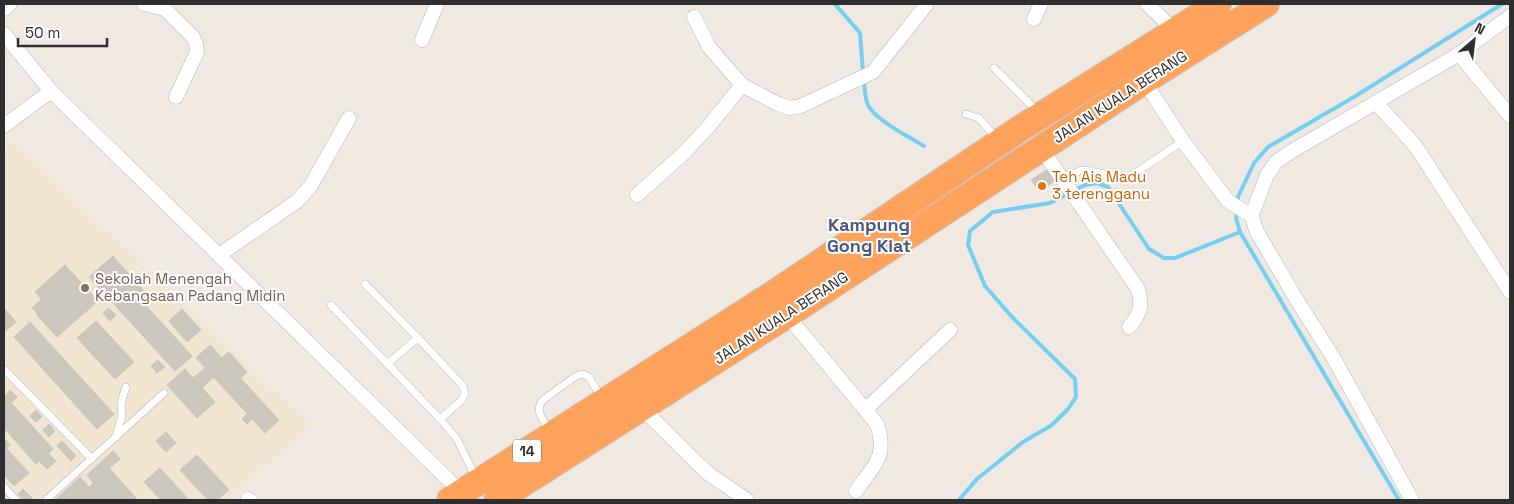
<svg xmlns="http://www.w3.org/2000/svg" width="1514" height="504" viewBox="0 0 1514 504" font-family="'Space Grotesk',sans-serif">
<rect width="100%" height="100%" fill="#efe9e1"/>
<polygon fill="#f0e6d1" points="14,143 310,425 228,500 4,500 4,151"/>
<g fill="none" stroke-linecap="round" stroke-linejoin="round">
<g stroke="#75cff0" stroke-width="4">
<polyline points="835,4 860,33 863,72"/>
<path d="M864 79C865 88 864 99 869 107 878 121 909 137 924 146"/>
<polyline points="1238,204 1238,197 1254,163 1268,147 1354,97 1502,4"/>
<polyline points="1237,211 1236,218 1240,232 1399,500"/>
<polyline points="959,500 977,479 1023,442 1052,425 1068,409 1076,397 1075,379 1012,317 985,286 968,245 970,231 993,212 1050,203 1085,185 1097,183 1108,187 1149,249 1164,258 1175,258 1240,232"/>
</g>
</g>
<g fill="#cbc7bf" stroke="#cbc5ba">
<polygon points="1048,169 1057,179 1040,192 1031,180"/>
<polygon points="113,256 151,299 145,305 106,262"/>
<polygon points="106,262 192,356 175,371 89,277"/>
<polygon points="65,265 77,278 47,305 35,292"/>
<polygon points="77,278 98,301 57,337 36,314"/>
<polygon points="42,299 47,305 37,313 32,308"/>
<polygon points="4,308 16,322 4,332"/>
<polygon points="109,308 116,315 110,321 103,313"/>
<polygon points="182,309 201,330 187,342 169,321"/>
<polygon points="96,321 134,362 115,379 77,338"/>
<polygon points="30,322 114,414 97,429 14,337"/>
<polygon points="210,345 279,420 265,433 196,358"/>
<polygon points="229,352 247,372 240,378 222,358"/>
<polygon points="158,360 165,367 157,373 151,366"/>
<polygon points="205,368 214,377 202,388 193,378"/>
<polygon points="185,369 215,402 197,418 167,385"/>
<polygon points="10,390 17,397 11,403 5,396"/>
<polygon points="4,395 53,449 36,464 4,428"/>
<polygon points="36,410 42,417 36,422 30,416"/>
<polygon points="247,414 252,419 247,424 242,419"/>
<polygon points="49,424 55,431 49,437 43,430"/>
<polygon points="166,432 176,443 166,452 156,441"/>
<polygon points="4,438 10,445 4,450"/>
<polygon points="62,441 76,456 71,461 57,446"/>
<polygon points="6,448 29,473 14,486 4,475 4,450"/>
<polygon points="113,451 120,459 93,483 87,475"/>
<polygon points="48,453 56,461 47,469 39,461"/>
<polygon points="197,455 229,490 217,500 208,500 180,470"/>
<polygon points="109,468 127,488 114,500 55,500 80,477 89,487"/>
<polygon points="160,468 189,500 161,500 144,482"/>
<polygon points="127,488 138,500 114,500"/>
<polygon points="23,489 33,499 32,500 23,500 18,494"/>
</g>
<g fill="none" stroke-linecap="round" stroke-linejoin="round">
<g stroke="#b4b7c1" stroke-width="8">
<g id="lane">
<polyline points="994,68 1038,112"/>
<polyline points="966,114 979,118 996,138"/>
<polyline points="1062,178 1082,170 1092,171 1125,180 1183,141"/>
<polyline points="365,284 418,338"/>
<polyline points="331,305 440,419 457,439 476,478"/>
<polyline points="387,364 418,338 463,386 465,393 462,400 440,419"/>
<polyline points="4,369 92,459"/>
<path d="M549 430C543 420 534 410 543 400L576 376 582 374 589 377 602 399"/>
<polyline points="116,437 122,415 121,407 122,399 126,387"/>
<polyline points="4,487 16,500"/>
<polyline points="46,500 164,393"/>
</g>
</g>
<g stroke="#b4b7c1" stroke-width="15">
<g id="street">
<polyline points="144,4 165,9 193,37 196,44 197,52 176,97"/>
<polyline points="1147,4 1175,31"/>
<polyline points="4,9 10,4"/>
<polyline points="694,17 709,47 742,85 778,104 790,108 801,106 873,72 927,4"/>
<polyline points="1034,19 1041,4"/>
<polyline points="4,34 51,91 462,493"/>
<polyline points="422,40 437,4"/>
<polyline points="1459,54 1510,116"/>
<polyline points="1144,81 1183,141 1228,201 1247,213 1252,215"/>
<polyline points="1376,103 1413,143 1422,156 1510,292"/>
<polyline points="4,126 51,91"/>
<path d="M1041 148 1138 289C1143 305 1140 315 1129 327"/>
<polyline points="637,195 684,153 709,126 742,85"/>
<polyline points="219,255 296,202 310,187 349,118"/>
<path d="M787 315 877 424C888 458 874 465 856 491"/>
<polyline points="642,408 698,464 709,474 747,500"/>
<polyline points="865,410 950,330"/>
<polyline points="248,499 250,500"/>
<polyline points="1412,500 1333,357 1298,302 1257,232 1254,224 1252,215 1254,209 1267,175 1276,162 1292,151 1459,54 1510,16"/>
</g>
</g>
<g stroke="#c9c9c9" stroke-width="28">
<g id="highway">
<polyline points="450,500 773,294 1021,128 1218,4"/>
<polyline points="497,500 787,315 1144,81 1266,4"/>
</g>
</g>
<use href="#lane" stroke="#fff" stroke-width="7"/>
<use href="#street" stroke="#fff" stroke-width="14"/>
<use href="#highway" stroke="#ffa35c" stroke-width="26"/>
</g>
<circle fill="#e8710a" stroke="#fff" stroke-width="2" cx="1042" cy="186" r="5"/>
<circle fill="#8d6e63" stroke="#fff" stroke-width="2" cx="85" cy="288" r="5"/>
<g text-anchor="middle" stroke-width="4" stroke-linejoin="round" paint-order="stroke">
<rect fill="#fff" stroke="#6d6d6d" stroke-width="1" x="513" y="439.5" width="28" height="23" rx="4"/>
<g font-size="14" font-weight="bold" fill="#2e2e2e">
<text x="527" y="456">14</text>
</g>
<g font-size="15" fill="#2e2e2e" stroke="#fff">
<text transform="translate(1120 97) rotate(-33)" y="5">JALAN KUALA BERANG</text>
<text transform="translate(781 318) rotate(-33)" y="5">JALAN KUALA BERANG</text>
</g>
<g font-size="15" fill="#c56008" stroke="#fff" text-anchor="start">
<text x="1052" y="182">Teh Ais Madu<tspan x="1052" dy="17">3 terengganu</tspan></text>
</g>
<g font-size="15" fill="#785e54" stroke="#fff" text-anchor="start">
<text x="95" y="284">Sekolah Menengah<tspan x="95" dy="17">Kebangsaan Padang Midin</tspan></text>
</g>
<g font-size="18" font-weight="bold" fill="#4d5680" stroke="#fff">
<text x="869" y="231">Kampung<tspan x="869" dy="21">Gong Kiat</tspan></text>
</g>
</g>
<rect width="1514" height="504" fill="none" stroke="#2e2e2e" stroke-width="10"/>
<g transform="translate(1474 40) rotate(28)" stroke="#ffffff" stroke-width="4" paint-order="stroke">
<path d="M0-4L9 19L0 12L-9 19Z" fill="#2e2e2e"/>
<text y="-8" font-size="14" font-weight="bold" text-anchor="middle" fill="#2e2e2e">N</text>
</g>
<path d="M18 38v8h89v-8" fill="none" stroke="#2e2e2e" stroke-width="2.5"/>
<text x="25" y="38" font-size="15" fill="#2e2e2e" stroke="#ffffff" stroke-width="4" paint-order="stroke">50 m</text>
</svg>
